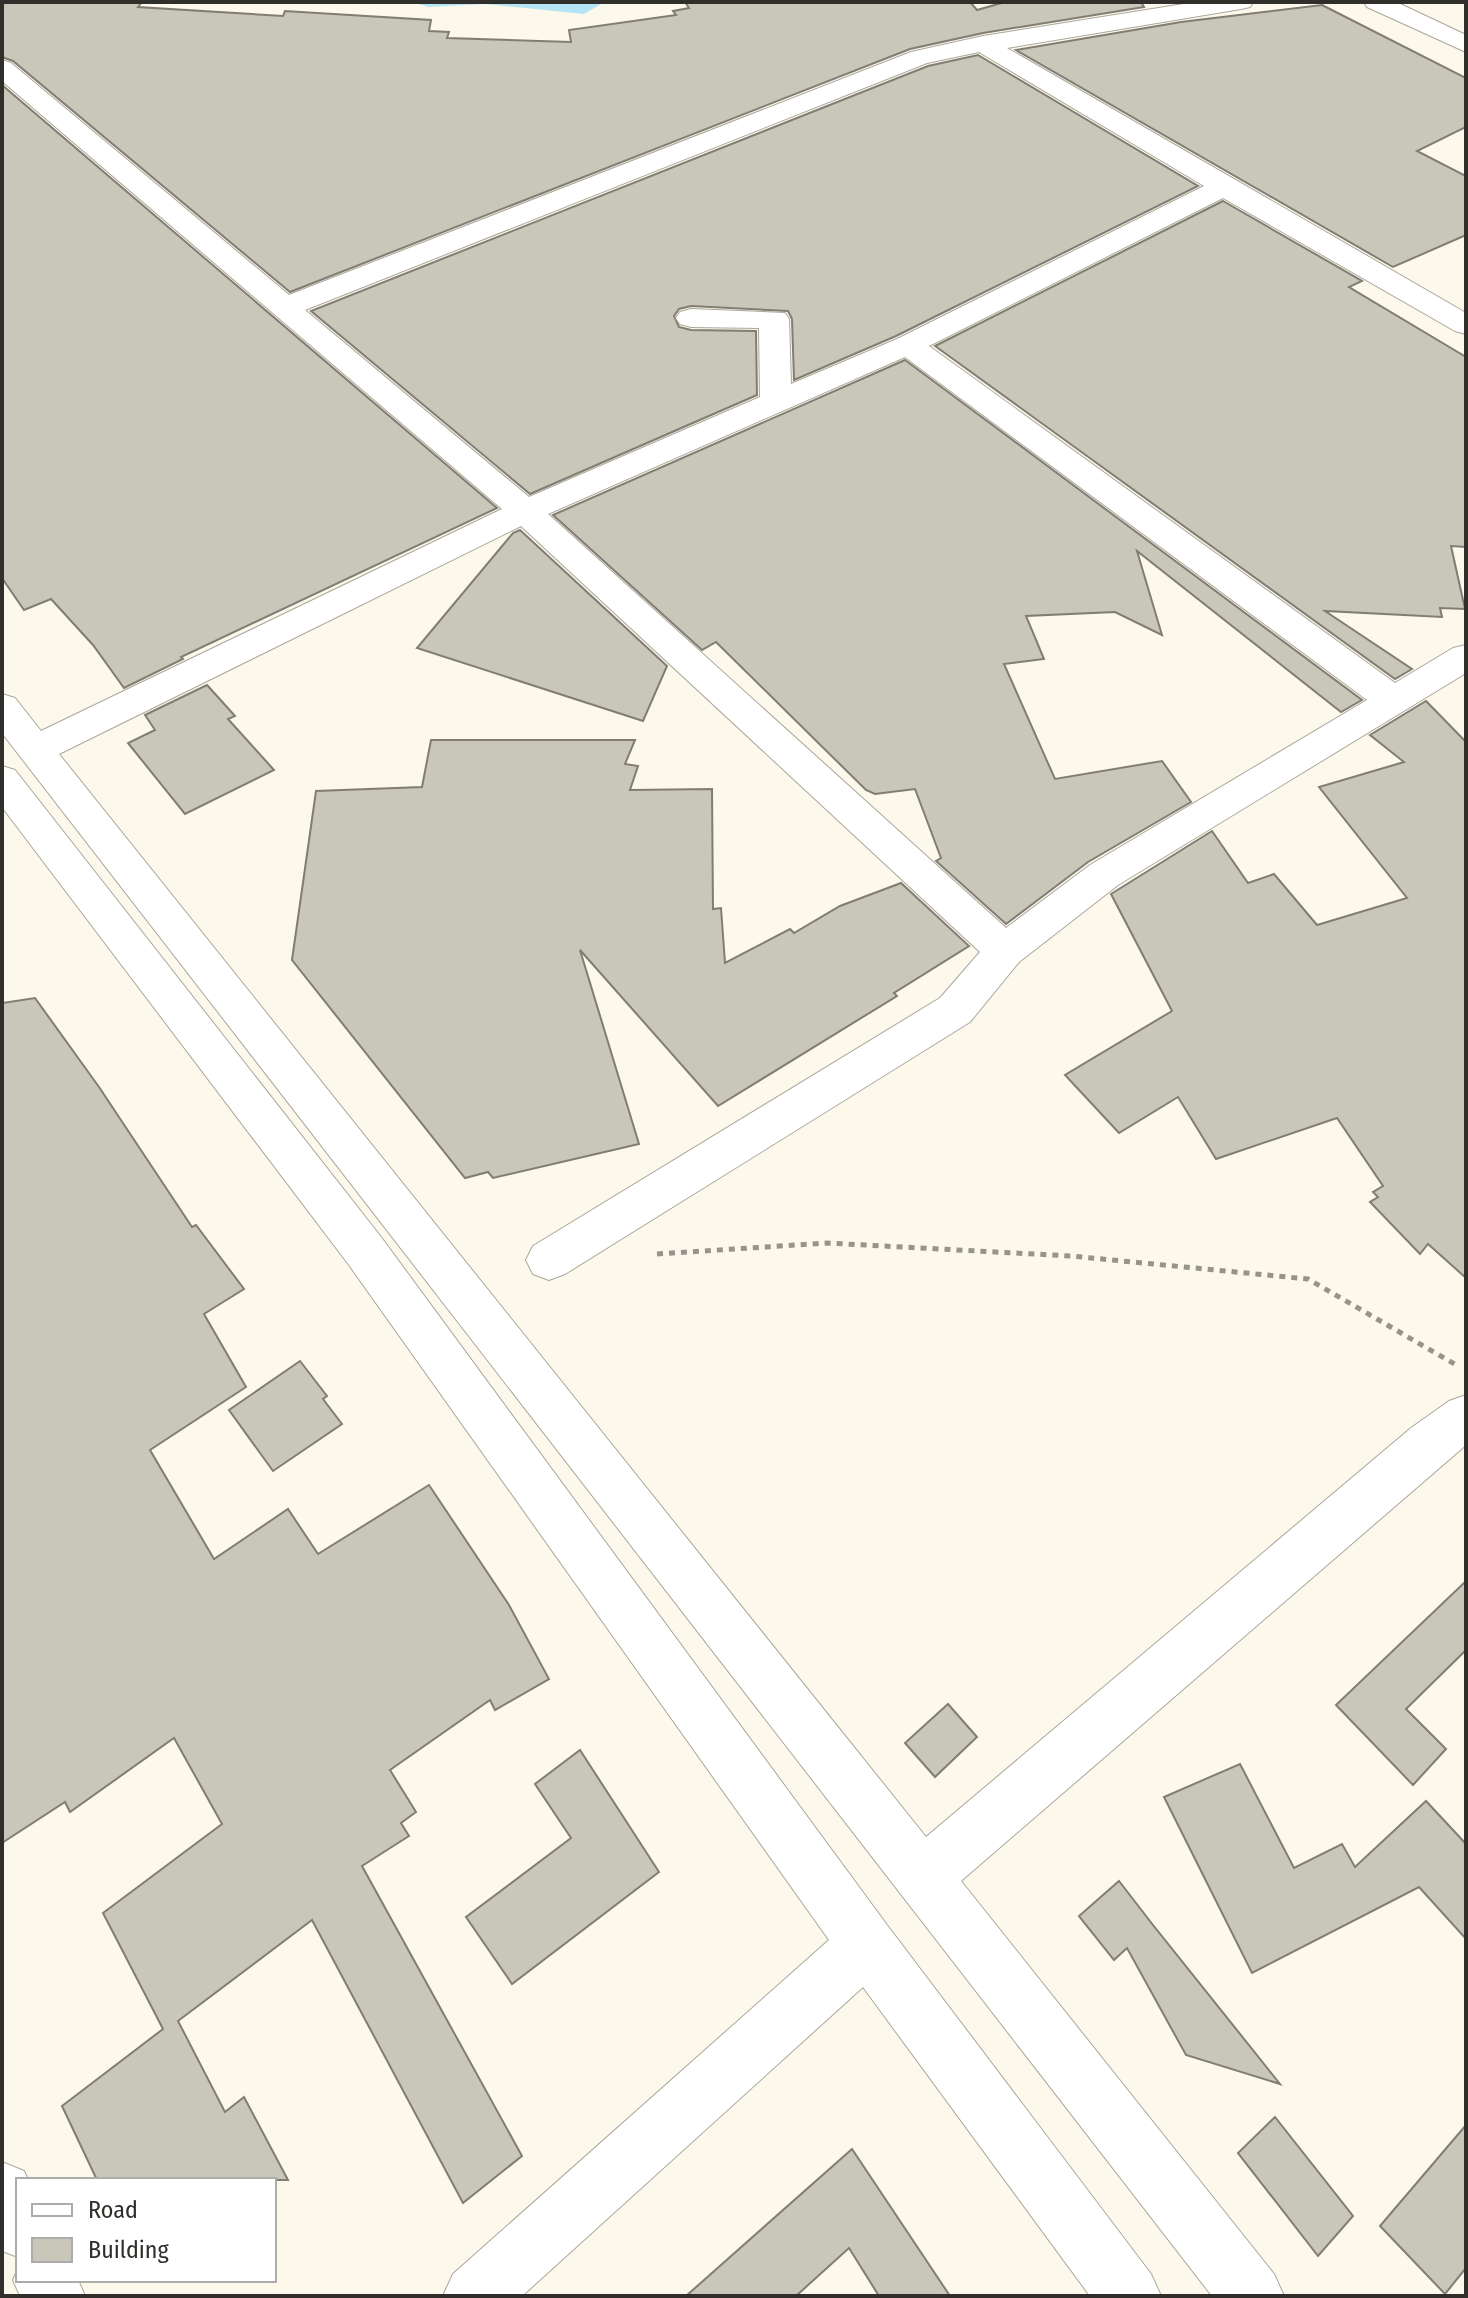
<svg xmlns="http://www.w3.org/2000/svg" width="1468" height="2298" viewBox="0 0 1468 2298" font-family="'Fira Sans Condensed',sans-serif">
<rect width="100%" height="100%" fill="#fcf8ec"/>
<polygon fill="#b5e4f4" points="411,2 605,2 584,14 485,4 429,7"/>
<g fill="#c9c6ba" stroke="#817d72" stroke-width="2">
<polygon points="2,2 142,2 138,7 283,16 285,11 431,20 429,31 449,32 447,38 571,42 569,30 676,15 673,11 689,8 685,2 970,2 977,10 1005,2 1141,2 1144,7 983,33 910,49 290,292 13,61 2,57"/>
<polygon points="1322,5 1466,78 1466,127 1417,151 1466,176 1466,235 1393,267 1016,50 1181,22"/>
<polygon points="978,55 1198,186 896,336 794,380 792,319 788,311 691,306 679,309 674,316 679,327 691,330 756,331 757,395 530,494 311,311 928,66"/>
<polygon points="2,85 497,508 181,657 183,659 124,688 93,645 51,599 24,610 2,578"/>
<polygon points="1223,201 1362,281 1349,287 1466,357 1466,547 1451,546 1465,609 1440,608 1442,617 1325,611 1412,669 1395,679 935,346"/>
<polygon points="905,360 1362,700 1341,712 1137,551 1162,635 1115,612 1026,616 1044,659 1004,664 1055,779 1162,761 1191,802 1088,862 1006,924 936,861 941,858 915,789 875,794 866,790 716,642 702,650 553,515"/>
<polygon points="520,530 667,666 643,721 417,648 513,533"/>
<polygon points="207,685 235,716 228,719 274,770 185,814 128,743 155,730 145,715"/>
<polygon points="1426,701 1466,742 1466,1278 1428,1244 1420,1254 1370,1202 1378,1197 1373,1192 1383,1186 1337,1118 1216,1159 1178,1097 1119,1133 1065,1075 1172,1011 1111,894 1212,831 1248,883 1274,874 1317,925 1407,898 1319,787 1404,762 1370,735"/>
<polygon points="431,740 635,740 625,764 638,766 630,790 712,789 713,909 721,908 725,963 790,929 794,933 840,906 901,883 969,946 894,993 897,996 718,1106 580,950 639,1144 493,1178 488,1172 465,1178 292,960 316,791 422,787"/>
<polygon points="35,998 99,1087 192,1227 196,1225 244,1289 204,1314 246,1387 150,1450 214,1559 288,1509 318,1554 429,1485 509,1605 549,1679 495,1710 490,1700 390,1770 416,1812 401,1823 409,1836 362,1866 522,2156 463,2203 312,1920 178,2021 225,2112 244,2097 288,2180 97,2180 62,2106 163,2029 103,1913 222,1824 174,1738 70,1812 65,1802 2,1843 2,1003"/>
<polygon points="300,1361 327,1396 323,1399 342,1424 273,1471 229,1410"/>
<polygon points="1466,1581 1466,1650 1406,1709 1446,1749 1413,1785 1336,1705"/>
<polygon points="948,1704 977,1737 935,1777 905,1743"/>
<polygon points="580,1750 659,1872 512,1984 466,1917 571,1838 535,1784"/>
<polygon points="1240,1764 1294,1868 1342,1844 1355,1867 1426,1801 1466,1844 1466,1939 1419,1887 1252,1973 1164,1797"/>
<polygon points="1119,1881 1153,1925 1280,2084 1186,2055 1127,1948 1114,1960 1079,1916"/>
<polygon points="1275,2117 1353,2216 1318,2256 1238,2153"/>
<polygon points="1466,2125 1466,2268 1445,2294 1380,2226"/>
<polygon points="852,2149 950,2296 879,2296 849,2248 796,2296 686,2296"/>
</g>
<g fill="none" stroke-linecap="round" stroke-linejoin="round">
<g stroke="#aba79b" stroke-width="2">
<g id="minor">
<path d="M1196 2H1253L1250 7 1241 9 1007 48 1466 313V334L1455 331 1223 198 929 346 1395 683 1453 648 1466 645V673L1118 885 1019 962 970 1022 565 1274 549 1280 533 1274 526 1260 533 1246 940 998 980 952 521 526 59 754 926 1837 1411 1428 1449 1401 1466 1395V1445L961 1881 1274 2274 1284 2296H1212L2 733V694L15 698 41 731 502 509 2 81V60L11 63 289 295 911 52 983 36ZM979 52 1204 186 897 339 791 384 789 319 785 313 691 309 680 312 676 318 680 324 691 327 759 328 760 397 529 497 305 310 927 63ZM905 357 1367 700 1090 865 1006 928 548 514Z"/>
<polygon points="1364,2 1396,2 1466,35 1466,52 1367,7"/>
<polygon points="2,766 15,770 381,1237 887,1925 1151,2274 1161,2296 1090,2296 863,1987 522,2296 443,2296 453,2274 829,1940 349,1265 2,807"/>
<polygon points="2,2162 24,2171 28,2180 18,2180 18,2257 2,2251"/>
<polygon points="18,2269 18,2280 78,2280 85,2296 20,2296 13,2280"/>
</g>
</g>
<polyline stroke="#96938b" stroke-width="5" stroke-dasharray="6 6" stroke-linecap="butt" points="657,1254 827,1243 1071,1256 1308,1279 1458,1366"/>
<use href="#minor" fill="#fff" fill-rule="evenodd"/>
</g>
<rect width="1468" height="2298" fill="none" stroke="#312f2b" stroke-width="8"/>
<rect x="16" y="2178" width="260" height="104" fill="#ffffff" stroke="#adacaa" stroke-width="2"/>
<rect x="32" y="2204" width="40" height="12" fill="#ffffff" stroke="#adacaa" stroke-width="2"/>
<text x="88" y="2218" font-size="24" fill="#312f2b">Road</text>
<rect x="32" y="2238" width="40" height="24" fill="#c9c6ba" stroke="#adacaa" stroke-width="2"/>
<text x="88" y="2258" font-size="24" fill="#312f2b">Building</text>
</svg>
